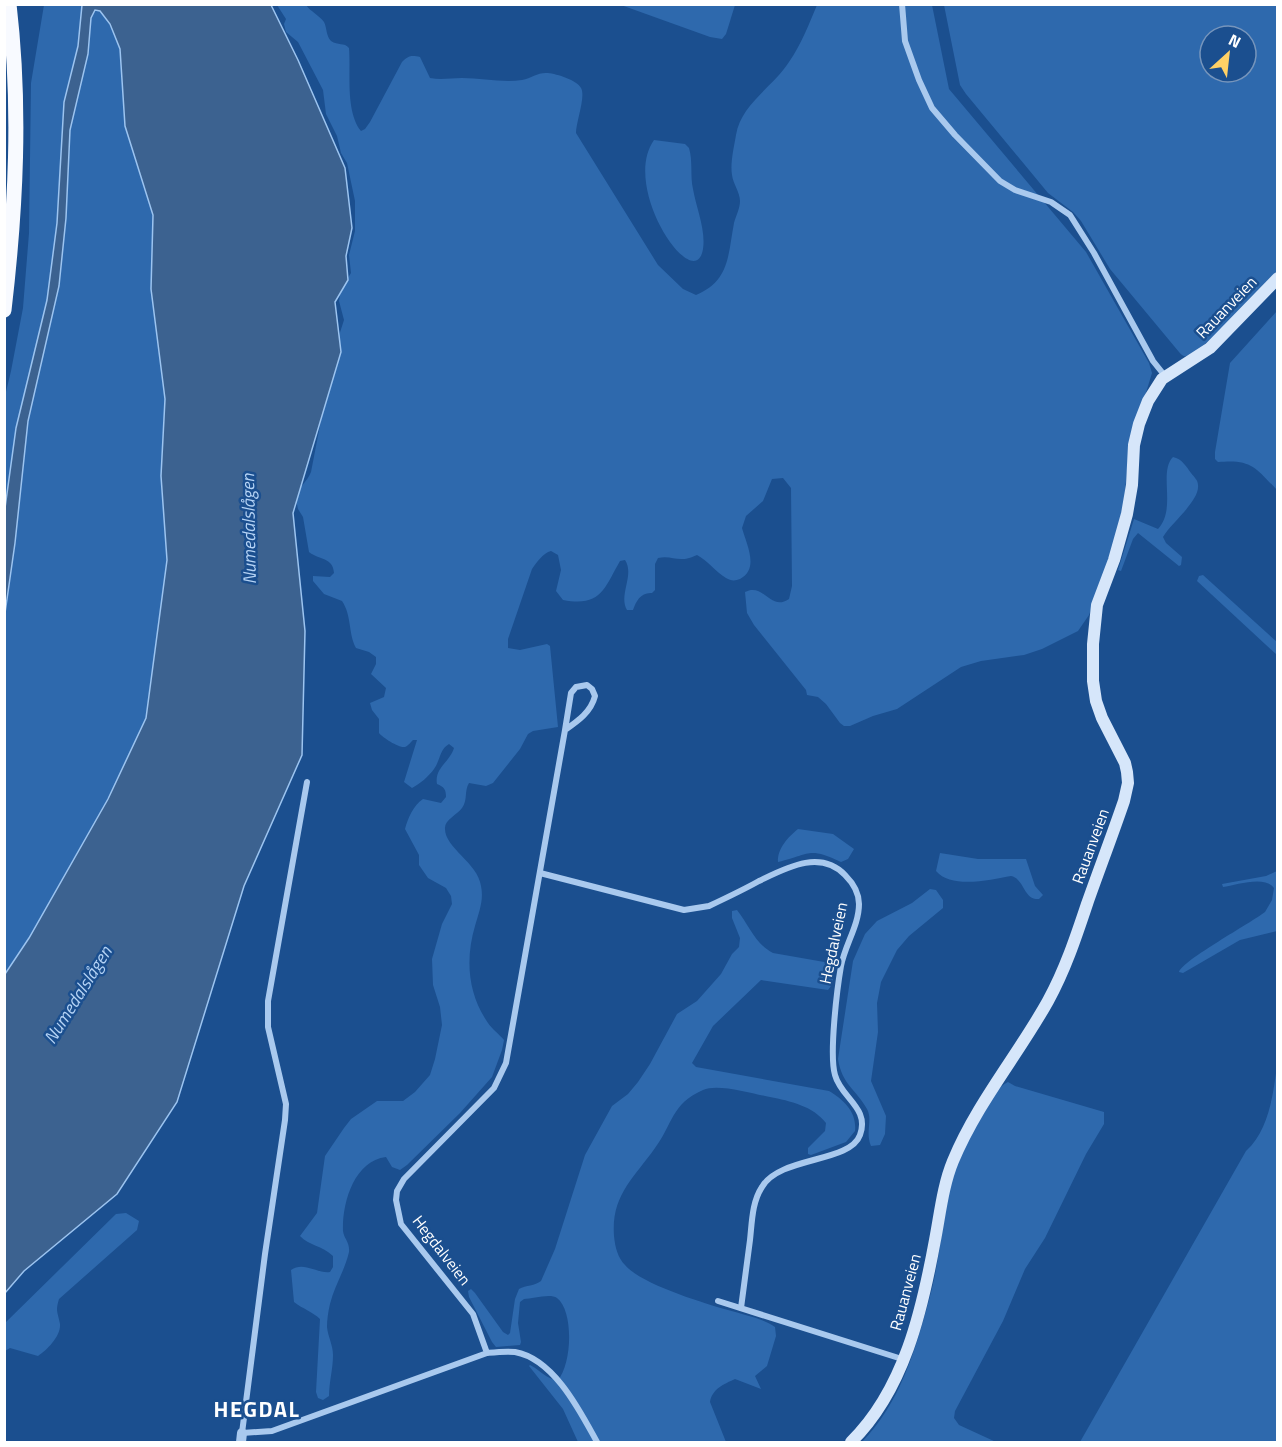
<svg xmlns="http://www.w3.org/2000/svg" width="1282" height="1447" viewBox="0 0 1282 1447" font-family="'Titillium Web',sans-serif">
<rect width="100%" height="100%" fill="#1b4f8f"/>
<g fill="#2e69ad" fill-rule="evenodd">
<polygon points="44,5 82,5 78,46 64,102 57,223 47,300 16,428 5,508 5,396 11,371 23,308 29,233 31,83"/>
<path d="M277 5H306C311 12 319 15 324 22 327 28 326 36 331 41 338 46 344 42 349 48 351 72 345 111 361 131L365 129 370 122 402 62C408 56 411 55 420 57L430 78C441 80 451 78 462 78 482 78 503 83 522 80 532 78 538 72 548 73 557 74 577 80 581 88 586 96 576 122 576 133L658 265 683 289 696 295C730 281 728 254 734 223 736 216 740 208 740 201 740 192 733 184 732 175 730 163 734 147 736 135 741 104 773 87 789 62 801 45 809 24 817 5H932L949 89 1086 252 1149 363 1152 373 1129 448 1124 504 1112 553 1089 615 1078 631 1042 649 1024 655 981 661 961 667 897 709 873 716 850 726H844L840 723 826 704 818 697 807 695 806 690 754 625 747 613 745 592C764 582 770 612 789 599L792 586 791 488 783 478 772 479 763 501 746 516 742 528C746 543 760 569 740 579 735 581 731 581 726 578 716 572 708 561 697 555 678 564 674 555 658 558L655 564V590L652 593C641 592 636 601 633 610H627C618 595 635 575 625 560L620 561C604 589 601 607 563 600L556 591 561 570 558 555 551 551C543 553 537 562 532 569L508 639V648L520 650 547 644 550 646 558 727 533 731 528 734 520 749 493 783 486 786 469 783C464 791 468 800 462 808 457 815 444 820 445 829 445 848 478 863 481 886 484 900 479 912 475 926 465 960 468 994 488 1023 492 1029 499 1034 504 1040L502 1050 492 1077 460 1113 407 1165 400 1170 392 1167 386 1157C354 1161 342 1203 343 1231 344 1239 350 1242 349 1252 345 1270 334 1287 330 1304 328 1312 327 1320 327 1327 328 1337 333 1345 333 1355 333 1369 329 1382 329 1396L323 1400 318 1398 316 1392 320 1319C313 1312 303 1309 294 1302L291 1270C304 1261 317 1274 330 1272L333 1267V1256C322 1245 309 1246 300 1236L317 1213 325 1156 344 1128 351 1119 377 1101H403L415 1092 430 1075 435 1059 442 1025 440 1007 433 985 432 959 442 924 452 904 451 896 446 888 428 878 419 865V855L405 829C408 818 413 806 423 799L441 803 446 797C446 789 444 787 437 784 434 768 450 762 454 748L449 744C439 750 441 759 434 769 429 776 420 784 412 788L404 782 417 740H413C411 742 408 746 405 747 399 748 383 738 379 733V719L372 710 370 703 384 697 386 688 371 674 376 664V657L369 652 356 648C348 633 352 616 342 601L324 594 313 581V576L330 577 334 573C333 557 319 560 309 552L303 517 298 509 295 495C300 486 307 482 311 472L335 348 344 320 339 301 341 289 351 273 349 255 355 231V201L347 163 341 153 337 136 326 114 323 90 298 42 286 32 284 24 286 19Z"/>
<polygon points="621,5 735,4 735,5 726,34 722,39 710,37"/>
<path d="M944 5H1277V271C1261 285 1202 355 1186 356 1183 357 1181 354 1179 352L1110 269 1081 221 1073 212 1048 193 966 94 960 85ZM1210 36H1246V72H1210Z"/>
<polygon points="95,10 100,10 110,24 120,49 125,126 153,215 151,289 165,399 161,476 167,559 146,718 108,799 29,938 5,974 5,613 15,543 28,421 59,285 66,218 70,130 88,54 91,18"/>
<path d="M654 140 685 144 689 148C693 161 690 176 693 189 696 207 706 230 703 249 695 297 620 188 654 140Z"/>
<path d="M1277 311V490C1255 467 1251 459 1218 462L1215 459V452L1230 363Z"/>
<path d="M1173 457C1182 459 1186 466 1191 473 1194 477 1198 480 1198 485 1200 501 1171 523 1163 537L1166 543 1182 557 1181 565 1179 566 1138 533 1133 539 1121 571 1118 570 1134 519 1158 529C1177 509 1158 472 1173 457Z"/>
<polygon points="1203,575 1277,642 1277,655 1197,581 1199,576"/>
<path d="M798 829 833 834 854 849 848 859 841 862C807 846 810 855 778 862 777 849 788 837 798 829Z"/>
<path d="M940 853 978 859H1026L1035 886 1043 895 1039 899C1023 900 1025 879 1011 876 990 880 951 889 936 871Z"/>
<path d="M1277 871V931L1240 940 1183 973 1179 972C1183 960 1251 923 1265 912L1272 900 1274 888C1265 875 1236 885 1223 887L1222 884 1266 876Z"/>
<path d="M930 889 936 890 943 900V908L909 936 897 950 881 982 877 1003 878 1032 871 1081 886 1116 885 1134 880 1145 871 1146C865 1132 873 1120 867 1109 856 1089 842 1085 838 1059L853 961 865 934 877 921 912 903Z"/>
<path d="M737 910C749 925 755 944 773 953L830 963C836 969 834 984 828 990L761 980 713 1026 692 1063 696 1067 829 1091C844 1100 857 1112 855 1131L846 1142 811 1155 808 1154V1148L825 1131 826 1123C813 1106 790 1101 770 1097 753 1094 718 1083 703 1090 671 1104 673 1124 655 1148 634 1178 611 1195 614 1236 615 1247 618 1258 625 1265 641 1284 703 1303 728 1310 744 1315 762 1318 775 1327L776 1336 767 1366 755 1376 761 1389 735 1379C724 1384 712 1389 710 1402L726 1442H578L563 1409 529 1366 530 1365C540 1370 546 1379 558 1380 572 1364 574 1311 557 1298 550 1293 532 1299 524 1299L520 1302 518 1323 521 1342 520 1345 496 1347 492 1342 469 1297 468 1291 471 1289 475 1293 503 1332 508 1335 510 1333 515 1299 519 1289C526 1285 535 1286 541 1281L555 1249 585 1155 612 1106 628 1094 638 1082 650 1064 677 1014 697 1001 721 974 732 954 739 947 740 938 732 918V911Z"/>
<path d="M1277 1066V1442H1080L1246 1151C1269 1130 1273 1095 1277 1066Z"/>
<path d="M1008 1082 1015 1086 1104 1112V1124L1086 1154 1045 1238 1025 1269 1003 1321 955 1411 954 1418 959 1425 996 1442H862C900 1403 915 1351 929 1300 940 1261 942 1219 952 1179 959 1155 973 1131 986 1110 991 1100 998 1086 1008 1082Z"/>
<path d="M126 1213 139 1221 137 1230 59 1299C55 1312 58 1312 60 1324 61 1336 47 1350 38 1356L10 1348 5 1351V1323L116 1214Z"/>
</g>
<polygon fill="#3c6290" stroke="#9cc4f0" stroke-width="1.5" points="82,5 271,5 298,60 345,168 352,228 346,256 348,280 335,302 341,352 293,513 305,631 302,755 244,886 177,1102 117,1194 24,1271 5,1293 5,974 29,938 108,799 146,718 167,560 161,476 165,399 151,289 153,215 125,126 120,49 110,24 100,11 95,10 91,18 88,54 70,130 66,218 59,286 28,421 15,543 5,613 5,508 16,428 47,300 57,223 64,102 78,46"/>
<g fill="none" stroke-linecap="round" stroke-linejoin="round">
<g stroke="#a9c9ee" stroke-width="6">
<polyline points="902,4 905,41 919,80 932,108 955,135 1000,181 1015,190 1051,202 1070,215 1094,253 1153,361 1165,376"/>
<path d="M307 782 268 1001V1027L286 1104 285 1120 265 1254 242 1433 272 1431 487 1353 473 1314 401 1224 396 1200 397 1191 404 1179 494 1088 506 1063 565 730C578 721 591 712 595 696L592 689 587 685 576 687 571 693 565 730"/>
<path d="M540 873 684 910 709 906C726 898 743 890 759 881 786 868 820 849 845 875 853 883 859 892 859 904 859 925 845 945 841 966 837 989 829 1055 835 1075 841 1098 870 1108 860 1135 850 1163 780 1156 762 1187 752 1202 752 1222 750 1240 747 1262 744 1285 741 1308"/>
<polyline points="718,1301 902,1359"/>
<path d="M487 1353C497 1352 506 1351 515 1352 554 1359 580 1411 597 1442"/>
</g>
<polyline stroke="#a9c9ee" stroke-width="10" points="241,1442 242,1433"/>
<path stroke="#d6e6fa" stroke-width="12" d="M851 1442C904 1390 922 1311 935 1240 940 1214 943 1185 953 1161 977 1103 1018 1055 1048 1001 1065 970 1076 937 1087 904 1099 870 1112 836 1124 801L1128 783 1127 772 1125 763 1102 718 1096 701 1093 681V644L1097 605 1114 560 1127 514 1132 485 1134 445 1139 424 1148 401 1162 379 1210 348 1278 278"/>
<path stroke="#f8faff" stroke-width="15" d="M4 310C16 208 21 107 9 4"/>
</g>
<g text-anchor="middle" stroke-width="5" stroke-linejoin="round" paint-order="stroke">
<g font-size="16" fill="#fff" stroke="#1b4f8f">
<text transform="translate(1226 307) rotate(-46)" y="6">Rauanveien</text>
<text transform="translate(1090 846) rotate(-70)" y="6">Rauanveien</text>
<text transform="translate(833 943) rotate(-78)" y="6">Hegdalveien</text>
<text transform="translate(442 1250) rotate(52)" y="6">Hegdalveien</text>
<text transform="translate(905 1292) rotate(-75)" y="6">Rauanveien</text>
</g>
<g font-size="18" font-style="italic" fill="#b5d3f5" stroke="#1b4f8f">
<text transform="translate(249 529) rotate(-91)" y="6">Numedalslågen</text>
<text transform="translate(78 995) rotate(-58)" y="6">Numedalslågen</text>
</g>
<g font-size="22" font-weight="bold" letter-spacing="1.5" fill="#fff" stroke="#1b4f8f">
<text x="257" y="1417">HEGDAL</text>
</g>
</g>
<rect width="1282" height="1447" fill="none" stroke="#ffffff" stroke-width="12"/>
<g transform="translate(1228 54) rotate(27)"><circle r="28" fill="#1b4f8f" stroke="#7695bc" stroke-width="1.5"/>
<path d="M0-4.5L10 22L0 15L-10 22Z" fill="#ffd166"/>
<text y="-9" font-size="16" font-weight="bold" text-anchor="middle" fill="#ffffff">N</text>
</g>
</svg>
